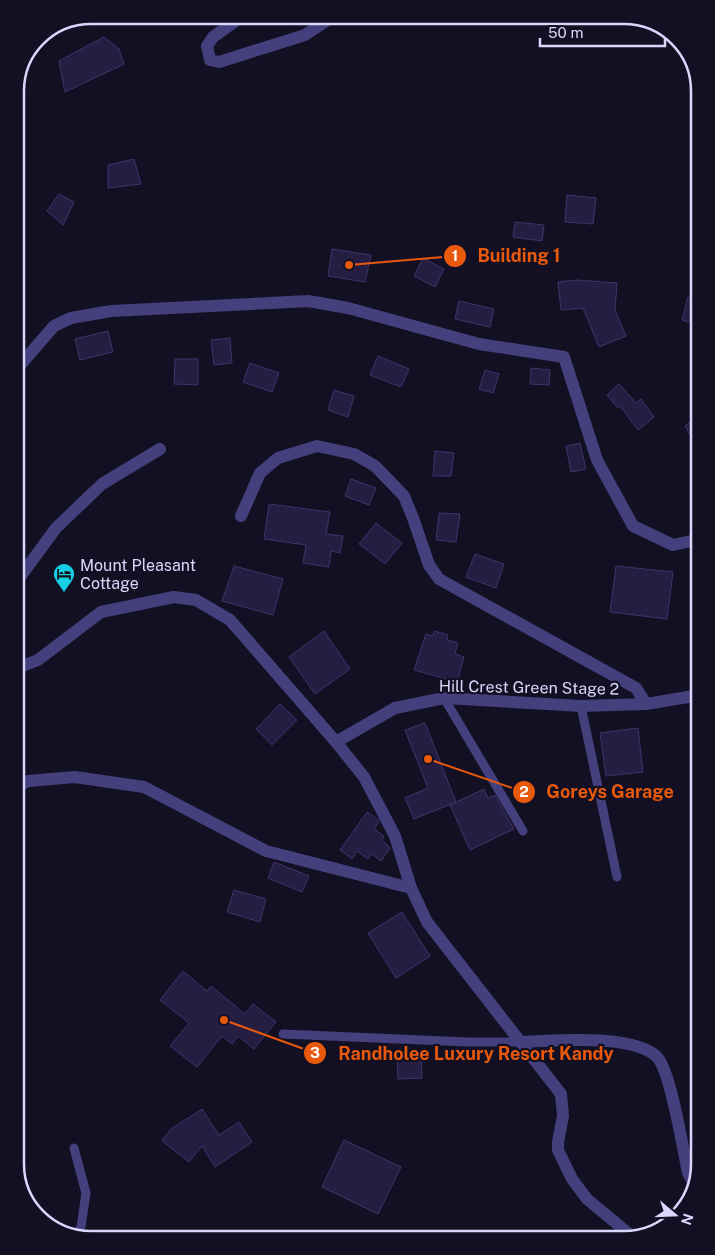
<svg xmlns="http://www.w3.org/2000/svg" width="715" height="1255" viewBox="0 0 715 1255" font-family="'Public Sans',sans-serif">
<rect width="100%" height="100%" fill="#141023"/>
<g fill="#261e42" stroke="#3f336c">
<polygon points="104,37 119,49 124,64 65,92 59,61"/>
<polygon points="134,159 141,184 108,188 108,165"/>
<polygon points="59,194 74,202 63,225 47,211"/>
<polygon points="567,195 596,198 593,224 565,222"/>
<polygon points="515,222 544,225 542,241 513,237"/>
<polygon points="332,249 371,255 365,282 328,276"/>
<polygon points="423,258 444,269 435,287 414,276"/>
<polygon points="577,280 617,283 615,310 626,336 599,347 583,308 561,310 558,282"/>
<polygon points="688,297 700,300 700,325 682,320"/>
<polygon points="459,301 494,309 490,327 455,319"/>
<polygon points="108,331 113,352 80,360 75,339"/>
<polygon points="230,338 232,363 214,365 211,340"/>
<polygon points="378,356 409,369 401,387 370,375"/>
<polygon points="175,359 198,359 198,385 174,384"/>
<polygon points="250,363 279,373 272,392 243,382"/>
<polygon points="531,368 550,370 549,385 530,384"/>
<polygon points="485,370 499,374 493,393 479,389"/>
<polygon points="619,384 636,403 641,399 654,417 638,430 620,406 618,408 607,395"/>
<polygon points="334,390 354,396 348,417 328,410"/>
<polygon points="700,415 700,453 685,426"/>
<polygon points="580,443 586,469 571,472 566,446"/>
<polygon points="435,451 454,453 451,476 433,476"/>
<polygon points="351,479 376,488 369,505 345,496"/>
<polygon points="269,504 330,512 326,534 343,536 340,553 331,551 329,567 303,563 306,545 264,539"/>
<polygon points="439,513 460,514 456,542 436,540"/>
<polygon points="376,523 402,543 385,564 359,544"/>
<polygon points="475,554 504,564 496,588 466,577"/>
<polygon points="234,566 283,579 273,615 222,601"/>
<polygon points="616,566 673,572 667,619 610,612"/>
<polygon points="324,631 350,669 315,694 289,657"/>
<polygon points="434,631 448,635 447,640 458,643 455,654 464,657 457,682 414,670 426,634 433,636"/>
<polygon points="280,704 297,720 272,745 256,729"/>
<polygon points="425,723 456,802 414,819 405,798 428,788 405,730"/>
<polygon points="638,728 643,772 606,776 600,733"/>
<polygon points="484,789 488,798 495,795 514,829 470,850 450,805"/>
<polygon points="367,812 377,819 379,822 374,829 384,836 382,840 390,848 381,861 372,854 368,859 357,851 352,859 340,850"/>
<polygon points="274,862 309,876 302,892 268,878"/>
<polygon points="234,890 266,899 260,922 227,912"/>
<polygon points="402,912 430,956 396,978 368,933"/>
<polygon points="183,971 207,991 211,986 245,1014 253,1004 276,1022 254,1049 238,1036 232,1044 222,1036 197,1067 170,1046 189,1023 160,1000"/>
<polygon points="421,1055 422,1078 398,1079 397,1056"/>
<polygon points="202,1109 219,1135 239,1122 252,1142 215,1167 202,1146 189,1162 162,1141 171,1129"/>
<polygon points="344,1140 401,1167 378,1214 322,1187"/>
</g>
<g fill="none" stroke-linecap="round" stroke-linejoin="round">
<g stroke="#43407d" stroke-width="9">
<polyline points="444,698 523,831"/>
<polyline points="581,706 617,877"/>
<polyline points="283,1034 467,1042 520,1042"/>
<polyline points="74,1148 86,1193 81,1227 76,1237"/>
</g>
<g stroke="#43407d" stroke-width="12">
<polyline points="244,15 213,37 207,46 210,60 219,62 305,35 335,15"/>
<polyline points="15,371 54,326 71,318 111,311 308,301 348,308 479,344 564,357 597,460 633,526 673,545 700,539"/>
<polyline points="241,516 260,473 278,458 317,446 354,454 375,466 404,496 413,518 429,565 439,579 636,688 646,704"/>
<polyline points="15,584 56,528 102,484 160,449"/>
<polyline points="15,667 20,667 38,660 101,612 174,597 196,600 230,620 336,742 364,777 395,836 411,888 427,922 561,1094 563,1116 558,1142 558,1150 572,1179 587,1199 634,1238"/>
<polyline points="336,742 395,708 444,698 581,706 646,704 700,695"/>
<polyline points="15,788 28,781 75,777 144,787 266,851 411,888"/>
<path d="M520 1042C553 1041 635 1033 658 1058 671 1074 683 1149 688 1173L694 1184"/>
</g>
</g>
<defs>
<g id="hotel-pin" transform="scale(1.125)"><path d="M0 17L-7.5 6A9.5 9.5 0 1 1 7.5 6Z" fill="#16cfe7" stroke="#141023"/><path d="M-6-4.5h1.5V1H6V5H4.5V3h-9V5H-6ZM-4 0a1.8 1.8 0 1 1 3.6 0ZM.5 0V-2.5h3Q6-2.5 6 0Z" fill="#111"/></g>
</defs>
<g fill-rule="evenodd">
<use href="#hotel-pin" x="64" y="574"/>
</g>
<g text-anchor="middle" stroke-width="4.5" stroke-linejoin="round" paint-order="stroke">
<g font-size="16" fill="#dbd6fb" stroke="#141023" text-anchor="start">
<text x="80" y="571">Mount Pleasant<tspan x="80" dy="18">Cottage</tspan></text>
</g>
<g font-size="16" fill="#dbd6fb" stroke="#141023">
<text transform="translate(529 687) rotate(1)" y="6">Hill Crest Green Stage 2</text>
</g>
</g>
<path d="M0 0H715V1255H0ZM91 24H624A67 67 0 0 1 691 91V1164A67 67 0 0 1 624 1231H91A67 67 0 0 1 24 1164V91A67 67 0 0 1 91 24Z" fill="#141023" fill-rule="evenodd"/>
<path fill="none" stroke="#dbd6fb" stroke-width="2.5" d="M91 24H624A67 67 0 0 1 691 91V1164A67 67 0 0 1 624 1231H91A67 67 0 0 1 24 1164V91A67 67 0 0 1 91 24Z"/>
<path fill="none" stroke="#e8590c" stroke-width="2" d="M349 265L455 256M428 759L524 792M224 1020L315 1053"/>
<g fill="#e8590c" stroke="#141023" stroke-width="2">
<circle cx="349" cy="265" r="5"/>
<circle cx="428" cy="759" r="5"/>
<circle cx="224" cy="1020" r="5"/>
<circle cx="455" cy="256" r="12"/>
<circle cx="524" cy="792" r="12"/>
<circle cx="315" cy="1053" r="12"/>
</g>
<g font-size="15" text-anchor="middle" font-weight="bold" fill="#fff">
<text x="455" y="261">1</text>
<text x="524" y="797">2</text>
<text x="315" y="1058">3</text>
</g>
<g font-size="18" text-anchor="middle" font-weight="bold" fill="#e8590c" stroke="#141023" stroke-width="4.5" stroke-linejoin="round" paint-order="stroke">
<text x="519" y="262">Building 1</text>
<text x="610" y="798">Goreys Garage</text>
<text x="476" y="1060">Randholee Luxury Resort Kandy</text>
</g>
<g transform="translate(675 1215) rotate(109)" stroke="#141023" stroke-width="4" paint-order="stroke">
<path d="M0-4L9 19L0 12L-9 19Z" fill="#dbd6fb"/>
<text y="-8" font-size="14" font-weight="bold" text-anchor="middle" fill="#dbd6fb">N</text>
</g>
<path d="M540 38v8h125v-8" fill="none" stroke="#dbd6fb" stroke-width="2.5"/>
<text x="548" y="38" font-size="15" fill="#dbd6fb" stroke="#141023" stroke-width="4" paint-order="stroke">50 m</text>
</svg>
